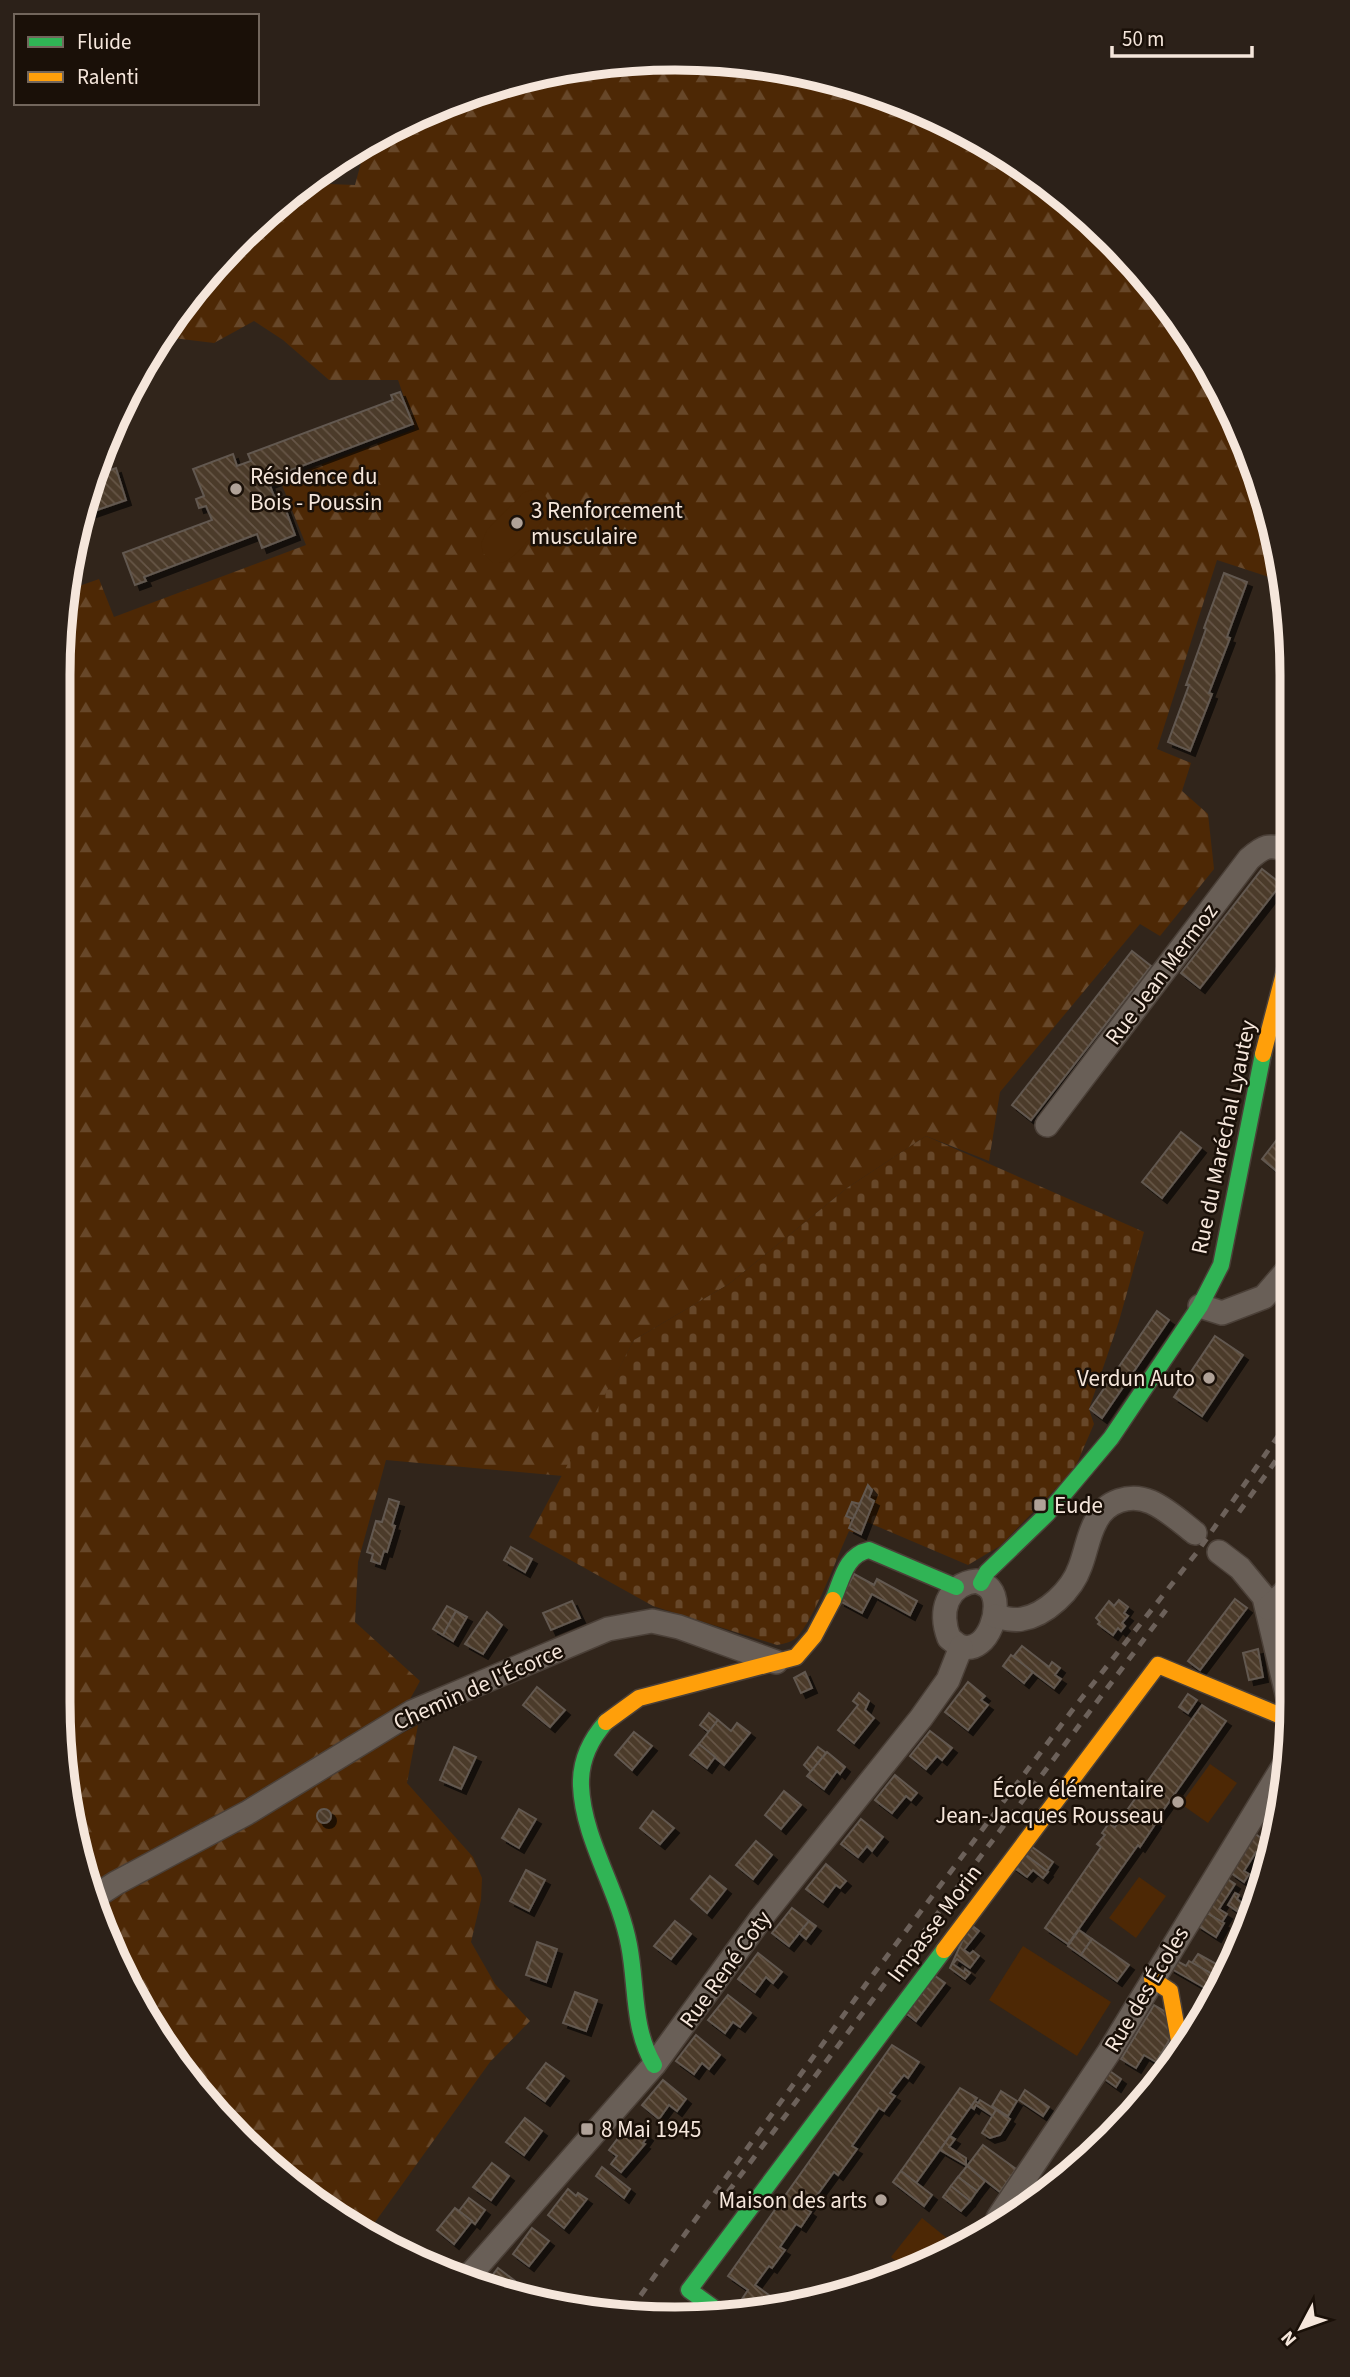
<svg xmlns="http://www.w3.org/2000/svg" width="1350" height="2377" viewBox="0 0 1350 2377" font-family="'Source Sans 3',sans-serif">
<defs>
<pattern id="forest-firs" width="22" height="20" patternUnits="userSpaceOnUse" patternTransform="scale(1.75)"><rect width="22" height="20" fill="#4d2805"/><path d="M5 1l3.5 6h-7zM16 11l3.5 6h-7z" fill="#674729"/></pattern>
<pattern id="cemetery-stones" width="16" height="16" patternUnits="userSpaceOnUse" patternTransform="scale(1.75)"><rect width="16" height="16" fill="#4d2805"/><path d="M2 7V4a2 2 0 0 1 4 0v3zM10 15v-3a2 2 0 0 1 4 0v3z" fill="#674729"/></pattern>
<pattern id="building-back-hatch" width="6" height="6" patternUnits="userSpaceOnUse" patternTransform="scale(1.75)"><rect width="6" height="6" fill="#4b3a29"/><path d="M-1 5l2 2M0 0l6 6M5-1l2 2" fill="none" stroke="#665647"/></pattern>
<filter id="shadow"><feDropShadow dx="5" dy="5" stdDeviation="0" flood-color="#0009"/></filter>
</defs>
<rect width="100%" height="100%" fill="#31251b"/>
<polygon fill="url(#forest-firs)" points="635,59 756,63 874,91 984,141 1111,238 1188,332 1259,476 1284,582 1217,560 1157,749 1191,763 1182,791 1208,814 1214,869 1160,936 1140,924 1000,1092 989,1161 926,1136 847,1188 729,1284 634,1340 563,1476 386,1460 358,1562 355,1622 420,1681 409,1701 376,1747 418,1725 407,1783 473,1857 482,1878 481,1900 471,1942 495,1984 530,2021 490,2062 368,2232 332,2215 185,2077 90,1900 58,1702 59,635 68,590 99,579 114,617 306,545 280,480 415,429 398,380 329,380 283,340 254,321 214,343 165,337 173,322 211,268 302,183 355,185 366,144 402,121 516,79"/>
<path fill="url(#cemetery-stones)" d="M926 1136 1144 1232 1119 1321 1089 1409 1094 1424 1074 1470 1000 1546 968 1565 867 1522 861 1535 849 1531C837 1557 815 1618 797 1637 792 1642 784 1644 777 1645L653 1606 529 1537 634 1340 729 1284 847 1188Z"/>
<g fill="#4d2805">
<path d="M534 489 542 491 550 503C546 518 520 556 504 562 501 563 496 563 493 563L483 553 481 544 487 530 523 493Z"/>
<polygon points="1210,1764 1237,1783 1208,1823 1181,1804"/>
<polygon points="1139,1877 1166,1896 1136,1938 1109,1918"/>
<polygon points="1023,1946 1111,2002 1077,2056 989,2000"/>
<polygon points="922,2218 948,2239 933,2259 910,2273 891,2257"/>
</g>
<g fill="url(#building-back-hatch)" stroke="#625850" stroke-width="2" filter="url(#shadow)">
<polygon points="400,392 413,424 275,476 277,480 269,483 274,496 280,494 295,535 262,548 257,534 144,577 146,581 135,585 123,553 212,520 206,506 199,508 196,499 204,496 193,469 233,454 237,466 251,461 248,454 393,400 391,395"/>
<polygon points="116,468 126,500 83,515 89,483 106,477 105,472"/>
<polygon points="1224,573 1247,582 1227,637 1230,638 1209,693 1212,694 1190,751 1168,742 1189,685 1186,685 1206,629 1204,628"/>
<polygon points="1262,869 1281,884 1200,988 1181,973"/>
<polygon points="1132,951 1151,966 1031,1120 1012,1105"/>
<polygon points="1289,1124 1289,1163 1280,1174 1262,1159"/>
<polygon points="1181,1132 1201,1148 1162,1198 1142,1182"/>
<polygon points="1157,1311 1169,1320 1102,1418 1090,1409"/>
<polygon points="1215,1336 1243,1355 1202,1416 1174,1397"/>
<polygon points="868,1485 872,1490 869,1498 874,1501 861,1534 849,1528"/>
<polygon points="389,1499 399,1502 392,1525 395,1526 387,1552 384,1551 380,1564 371,1561 373,1554 367,1552 376,1521 382,1522"/>
<polygon points="852,1502 860,1504 853,1519 846,1516"/>
<polygon points="511,1547 532,1559 525,1572 504,1560"/>
<polygon points="854,1574 874,1585 877,1579 917,1601 910,1615 872,1594 862,1613 840,1601"/>
<polygon points="1235,1599 1247,1608 1200,1670 1188,1661"/>
<polygon points="1119,1600 1128,1607 1124,1613 1128,1616 1122,1623 1125,1626 1121,1631 1118,1628 1113,1635 1098,1624 1100,1622 1096,1618 1109,1601 1114,1606"/>
<polygon points="572,1601 580,1618 551,1630 543,1613"/>
<polygon points="447,1606 456,1611 443,1635 433,1629"/>
<polygon points="456,1611 467,1617 453,1641 443,1635"/>
<polygon points="487,1612 502,1625 483,1654 465,1644"/>
<polygon points="1022,1646 1049,1667 1052,1662 1060,1668 1055,1675 1061,1679 1054,1688 1013,1657"/>
<polygon points="1258,1649 1263,1677 1249,1680 1243,1653"/>
<polygon points="1011,1655 1033,1672 1024,1683 1003,1666"/>
<polygon points="805,1672 812,1688 801,1693 794,1678"/>
<polygon points="968,1682 985,1696 981,1700 988,1705 968,1730 945,1712"/>
<polygon points="537,1687 565,1710 550,1727 523,1705"/>
<polygon points="859,1693 869,1701 865,1710 874,1718 854,1743 838,1730 858,1705 853,1701"/>
<polygon points="1188,1694 1197,1700 1188,1713 1179,1707"/>
<polygon points="1202,1705 1226,1721 1155,1822 1156,1823 1140,1847 1138,1845 1068,1944 1045,1928 1101,1847 1097,1844 1105,1835 1102,1833 1109,1823 1115,1827"/>
<polygon points="709,1713 718,1720 709,1732 700,1725"/>
<polygon points="718,1720 731,1731 737,1723 750,1733 724,1765 699,1744"/>
<polygon points="930,1731 952,1748 942,1760 937,1756 926,1769 910,1756"/>
<polygon points="634,1732 652,1746 632,1770 615,1755"/>
<polygon points="699,1744 715,1757 707,1768 690,1755"/>
<polygon points="454,1747 476,1757 461,1789 440,1780"/>
<polygon points="818,1747 826,1753 811,1772 804,1765"/>
<polygon points="827,1752 845,1767 840,1774 837,1771 824,1789 807,1776"/>
<polygon points="895,1775 917,1793 911,1800 906,1796 892,1813 875,1800"/>
<polygon points="784,1791 801,1805 781,1829 765,1815"/>
<polygon points="1282,1797 1276,1830 1266,1823"/>
<polygon points="519,1809 536,1819 519,1848 502,1838"/>
<circle cx="324" cy="1816" r="7"/>
<polygon points="653,1811 674,1828 660,1844 640,1828"/>
<polygon points="861,1819 883,1837 872,1851 867,1846 858,1857 841,1844"/>
<polygon points="1254,1833 1274,1847 1271,1862 1256,1852 1244,1871 1249,1874 1244,1882 1231,1873"/>
<polygon points="756,1841 772,1855 753,1879 736,1865"/>
<polygon points="1028,1844 1053,1862 1047,1871 1022,1852"/>
<polygon points="1022,1852 1048,1872 1043,1878 1033,1870 1027,1877 1012,1866"/>
<polygon points="826,1864 846,1881 840,1888 836,1885 823,1902 806,1889"/>
<polygon points="526,1870 545,1880 529,1911 510,1901"/>
<polygon points="710,1876 726,1889 707,1913 691,1899"/>
<polygon points="1226,1878 1235,1884 1219,1909 1227,1914 1222,1922 1205,1912"/>
<polygon points="1235,1893 1239,1895 1237,1899 1242,1903 1237,1911 1228,1905"/>
<polygon points="792,1908 809,1921 789,1946 772,1933"/>
<polygon points="1205,1912 1224,1923 1216,1937 1197,1925"/>
<polygon points="675,1921 691,1934 671,1959 654,1946"/>
<polygon points="809,1921 816,1926 806,1939 799,1933"/>
<polygon points="970,1924 979,1931 964,1950 970,1954 973,1951 979,1956 970,1968 957,1959 953,1964 964,1972 965,1969 970,1973 965,1979 950,1968"/>
<polygon points="1079,1930 1092,1939 1081,1955 1068,1946"/>
<polygon points="1092,1939 1129,1965 1117,1981 1081,1955"/>
<polygon points="537,1942 557,1949 546,1982 526,1975"/>
<polygon points="758,1953 782,1972 773,1983 766,1977 755,1992 738,1979"/>
<polygon points="1198,1954 1220,1966 1214,1975 1192,1963"/>
<polygon points="1175,1960 1186,1966 1189,1961 1214,1975 1205,1988 1170,1968"/>
<polygon points="931,1973 945,1983 916,2021 902,2010"/>
<polygon points="575,1992 597,2000 586,2031 563,2023"/>
<polygon points="728,1995 751,2013 740,2027 733,2022 725,2033 708,2020"/>
<polygon points="1154,2005 1169,2014 1173,2034 1156,2062 1144,2055 1136,2068 1121,2059"/>
<polygon points="696,2035 720,2055 709,2069 702,2063 694,2074 676,2061"/>
<polygon points="892,2045 919,2062 908,2078 904,2075 890,2093 895,2096 884,2111 879,2108 852,2146 857,2149 838,2175 834,2172 807,2209 811,2212 801,2227 796,2224 780,2247 785,2250 772,2268 769,2266 755,2285 780,2303 747,2311 738,2305 748,2290 728,2276"/>
<polygon points="546,2063 564,2076 545,2101 527,2088"/>
<polygon points="1107,2069 1121,2079 1116,2087 1102,2077"/>
<polygon points="663,2080 686,2099 677,2111 669,2105 659,2119 642,2105"/>
<polygon points="960,2088 977,2098 916,2183 901,2171"/>
<polygon points="1025,2090 1049,2107 1043,2116 1019,2100"/>
<polygon points="1001,2091 1017,2101 1008,2116 992,2106"/>
<polygon points="980,2100 996,2110 993,2116 976,2105 974,2109 971,2107 975,2101 978,2103"/>
<polygon points="996,2110 1010,2119 1000,2135 990,2138 982,2133"/>
<polygon points="525,2118 542,2131 524,2155 506,2142"/>
<polygon points="638,2128 648,2136 643,2143 645,2144 621,2172 611,2164 617,2156 609,2150 625,2129 633,2135"/>
<polygon points="950,2136 955,2139 949,2147 966,2158 966,2165 940,2150"/>
<polygon points="983,2145 1016,2169 1000,2192 967,2166"/>
<polygon points="492,2163 509,2176 491,2200 473,2187"/>
<polygon points="967,2166 985,2181 977,2191 958,2177"/>
<polygon points="602,2167 630,2189 624,2198 596,2176"/>
<polygon points="901,2171 932,2195 924,2206 893,2182"/>
<polygon points="958,2177 977,2191 970,2201 951,2186"/>
<polygon points="951,2186 970,2201 961,2211 943,2197"/>
<polygon points="568,2189 576,2196 578,2193 587,2199 564,2228 548,2215"/>
<polygon points="469,2198 485,2210 475,2224 459,2211"/>
<polygon points="455,2208 472,2221 454,2244 437,2230"/>
<polygon points="532,2228 549,2241 529,2266 513,2254"/>
<polygon points="498,2268 515,2281 505,2294 485,2285"/>
</g>
<g fill="none" stroke-linecap="round" stroke-linejoin="round">
<g stroke="#4b4038" stroke-width="26">
<g id="street">
<path d="M1047 1125 1249 859C1264 846 1268 844 1288 850"/>
<polyline points="1200,1306 1222,1313 1264,1297 1289,1268"/>
<polyline points="1219,1552 1240,1568 1264,1597 1291,1711"/>
<path d="M977 1581C981 1583 987 1585 990 1589 1004 1606 988 1653 963 1647 958 1646 953 1641 949 1638 939 1612 946 1584 977 1581Z"/>
<polyline points="1268,1608 1290,1587"/>
<path d="M995 1616C1003 1618 1014 1621 1022 1619 1046 1615 1072 1590 1080 1567 1086 1552 1088 1535 1096 1521 1106 1501 1130 1493 1151 1502 1167 1509 1181 1522 1195 1533"/>
<polyline points="90,1900 116,1883 247,1813 412,1712 608,1629 652,1621 679,1627 776,1662"/>
<polyline points="998,2218 1109,2052 1289,1757"/>
<polyline points="468,2277 654,2065 762,1917 921,1718 948,1680 961,1647"/>
</g>
</g>
<g stroke="#4b4038" stroke-width="19">
<g id="fast">
<polyline points="981,1583 987,1572 1047,1514 1111,1438 1200,1306 1221,1265 1263,1054"/>
<path d="M833 1600C842 1580 845 1555 869 1550L956 1587"/>
<path d="M606 1722C590 1740 580 1761 581 1786 583 1839 619 1891 629 1945 637 1986 632 2028 654 2065"/>
<polyline points="725,2316 689,2290 944,1950"/>
</g>
</g>
<g stroke="#4b4038" stroke-width="19">
<g id="slow">
<polyline points="1263,1054 1288,958"/>
<polyline points="606,1722 639,1698 796,1657 814,1636 833,1600"/>
<polyline points="944,1950 1158,1665 1291,1720"/>
<polyline points="1152,1979 1170,1991 1180,2046"/>
</g>
</g>
<use href="#street" stroke="#695f57" stroke-width="23"/>
<use href="#fast" stroke="#30b455" stroke-width="16"/>
<use href="#slow" stroke="#ff9f0a" stroke-width="16"/>
<g stroke="#6c615a" stroke-width="5" stroke-dasharray="9 9" stroke-linecap="butt">
<polyline points="1239,1512 1290,1441"/>
<polyline points="728,2192 1166,1610"/>
<polyline points="630,2310 869,1980 1077,1704 1198,1551 1290,1419"/>
</g>
</g>
<g fill="#b0a298" stroke="#1a1008" stroke-width="2.5">
<circle cx="236" cy="489" r="7"/>
<circle cx="517" cy="523" r="7"/>
<circle cx="1209" cy="1378" r="7"/>
<rect x="1033" y="1498" width="14" height="14" rx="3.5"/>
<circle cx="1178" cy="1802" r="7"/>
<rect x="580" y="2122" width="14" height="14" rx="3.5"/>
<circle cx="881" cy="2200" r="7"/>
</g>
<g text-anchor="middle" stroke-width="5" stroke-linejoin="round" paint-order="stroke">
<g font-size="23" fill="#f5e6db" stroke="#1a1008" text-anchor="start">
<text x="250" y="484">Résidence du<tspan x="250" dy="26">Bois - Poussin</tspan></text>
<text x="531" y="518">3 Renforcement<tspan x="531" dy="26">musculaire</tspan></text>
<text x="1195" y="1386" text-anchor="end">Verdun Auto</text>
<text x="1054" y="1513">Eude</text>
<text x="1164" y="1797" text-anchor="end">École élémentaire<tspan x="1164" dy="26">Jean-Jacques Rousseau</tspan></text>
<text x="601" y="2137">8 Mai 1945</text>
<text x="867" y="2208" text-anchor="end">Maison des arts</text>
</g>
<g font-size="23" fill="#f5e6db" stroke="#1a1008">
<text transform="translate(1161 974) rotate(-53)" y="8">Rue Jean Mermoz</text>
<text transform="translate(1223 1137) rotate(-78)" y="8">Rue du Maréchal Lyautey</text>
<text transform="translate(478 1686) rotate(-24)" y="8">Chemin de l'Écorce</text>
<text transform="translate(934 1923) rotate(-53)" y="8">Impasse Morin</text>
<text transform="translate(725 1969) rotate(-54)" y="8">Rue René Coty</text>
<text transform="translate(1146 1989) rotate(-59)" y="8">Rue des Écoles</text>
</g>
</g>
<path d="M0 0H1350V2377H0ZM675 70H675A605 605 0 0 1 1280 675V1702A605 605 0 0 1 675 2307H675A605 605 0 0 1 70 1702V675A605 605 0 0 1 675 70Z" fill="#2c2119" fill-rule="evenodd"/>
<path fill="none" stroke="#f5e6db" stroke-width="9" d="M675 70H675A605 605 0 0 1 1280 675V1702A605 605 0 0 1 675 2307H675A605 605 0 0 1 70 1702V675A605 605 0 0 1 675 70Z"/>
<rect x="14" y="14" width="245" height="91" fill="#1a1008" stroke="#72665c" stroke-width="2"/>
<rect x="28" y="37" width="35" height="10" fill="#30b455" stroke="#72665c" stroke-width="2"/>
<text x="77" y="49" font-size="21" fill="#f5e6db">Fluide</text>
<rect x="28" y="72" width="35" height="10" fill="#ff9f0a" stroke="#72665c" stroke-width="2"/>
<text x="77" y="84" font-size="21" fill="#f5e6db">Ralenti</text>
<g transform="translate(1301 2328) rotate(229)" stroke="#1a1008" stroke-width="5" paint-order="stroke">
<path d="M0-5L12 26L0 18L-12 26Z" fill="#f5e6db"/>
<text y="-10" font-size="19" font-weight="bold" text-anchor="middle" fill="#f5e6db">N</text>
</g>
<path d="M1112 46v10h140v-10" fill="none" stroke="#f5e6db" stroke-width="3.5"/>
<text x="1122" y="46" font-size="21" fill="#f5e6db" stroke="#1a1008" stroke-width="5" paint-order="stroke">50 m</text>
</svg>
